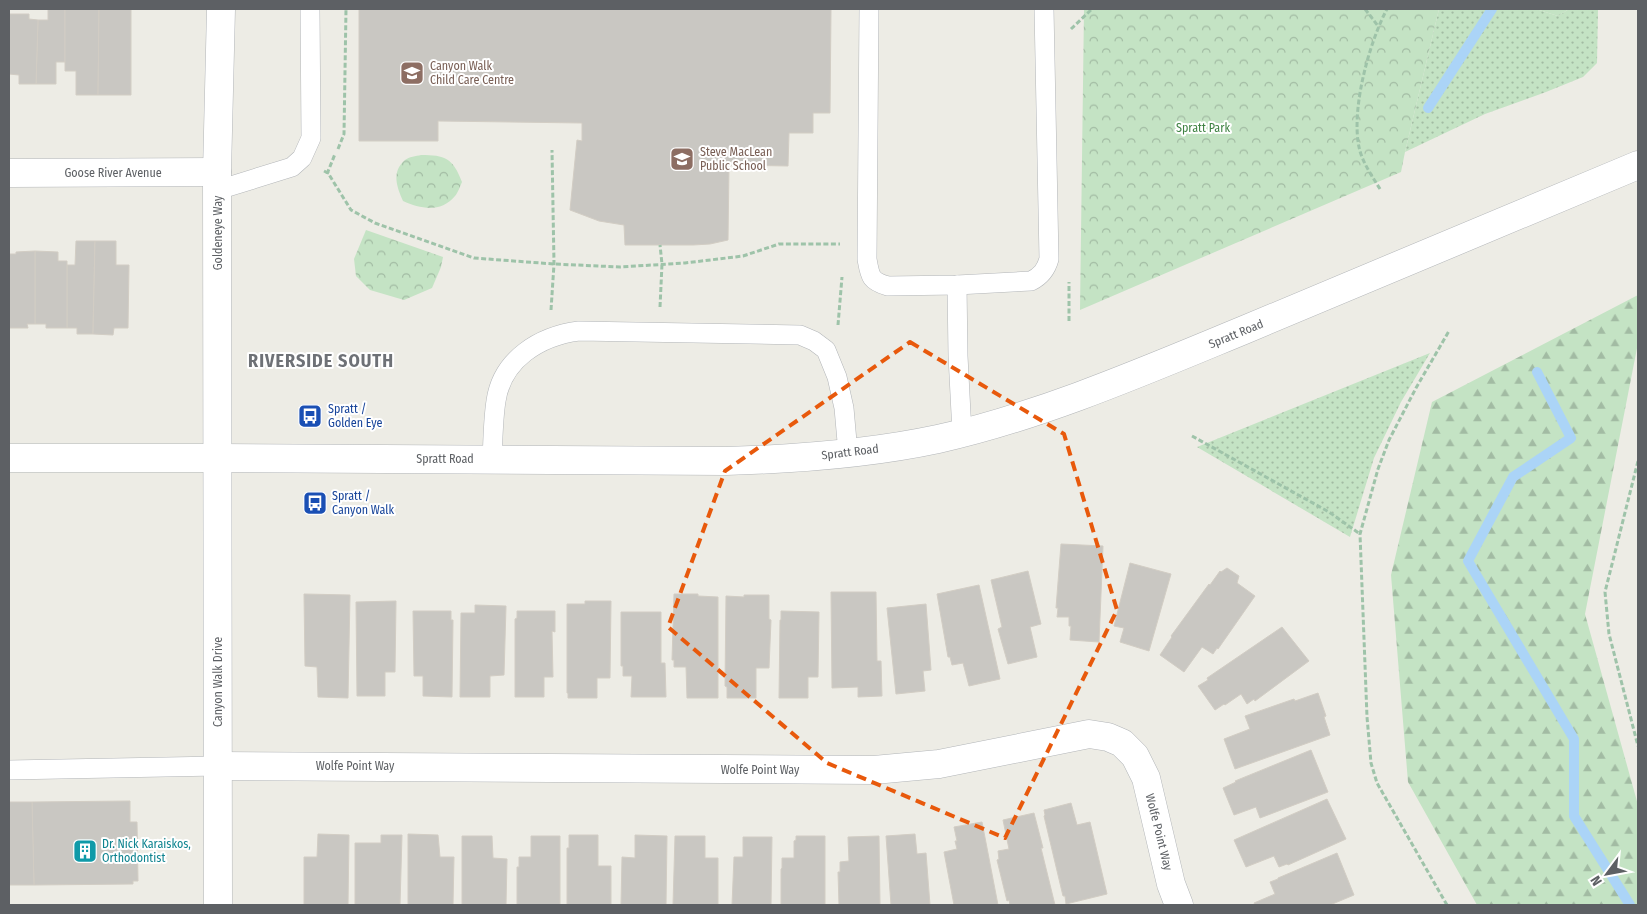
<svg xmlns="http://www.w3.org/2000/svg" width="1647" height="914" viewBox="0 0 1647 914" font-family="'Fira Sans Condensed',sans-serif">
<defs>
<pattern id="grass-dots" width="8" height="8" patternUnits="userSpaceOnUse" patternTransform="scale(1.25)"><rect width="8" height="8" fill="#c4e3c4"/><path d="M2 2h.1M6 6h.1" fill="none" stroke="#a2bba3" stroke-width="1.8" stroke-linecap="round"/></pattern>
<pattern id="forest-firs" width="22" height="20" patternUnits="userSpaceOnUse" patternTransform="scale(1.25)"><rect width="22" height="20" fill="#c4e3c4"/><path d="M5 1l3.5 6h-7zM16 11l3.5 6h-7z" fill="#a2bba3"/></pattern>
<pattern id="park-crowns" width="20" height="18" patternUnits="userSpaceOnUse" patternTransform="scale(1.25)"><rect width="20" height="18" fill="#c4e3c4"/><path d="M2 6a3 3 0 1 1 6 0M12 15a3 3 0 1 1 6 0" fill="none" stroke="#a2bba3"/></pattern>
</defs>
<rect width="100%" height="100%" fill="#edece5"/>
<g fill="url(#grass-dots)">
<polygon points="1439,9 1536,9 1558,16 1569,9 1598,9 1597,63 1583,77 1546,92 1485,114 1405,152"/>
<polygon points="1430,353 1401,402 1374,458 1350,537 1197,447"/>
</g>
<g fill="url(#forest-firs)">
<polygon points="1536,9 1569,9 1558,16"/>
<polygon points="1638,295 1638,343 1585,614 1638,805 1638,905 1477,905 1408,782 1391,575 1432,402"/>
</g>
<g fill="url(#park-crowns)">
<polygon points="1084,9 1439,9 1405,152 1401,172 1080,310"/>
<path d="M421 155C445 155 453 158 462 182 460 186 458 193 455 196 441 213 421 209 403 201 397 187 391 172 405 160 409 157 416 156 421 155Z"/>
<polygon points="366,230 443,257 441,267 432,288 404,300 370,290 356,276 354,259"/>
</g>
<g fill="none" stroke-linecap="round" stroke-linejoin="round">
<g stroke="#abd4f7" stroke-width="10">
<polyline points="1428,108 1492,9"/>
<polyline points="1537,372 1571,438 1513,477 1468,561 1574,739 1574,816 1630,905"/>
</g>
</g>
<g fill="#c9c7c2" stroke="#d2cdc4">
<polygon points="48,9 65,9 65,62 56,62 56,84 36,84 38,20 48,20"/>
<polygon points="65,9 99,9 98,95 76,95 76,71 65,71"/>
<polygon points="99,9 131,9 131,95 98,95"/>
<polygon points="359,9 831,9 830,113 813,113 813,133 789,133 788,166 729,165 728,240 710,244 693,245 625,245 624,225 599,221 570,210 577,140 582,141 582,123 438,121 438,141 359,141"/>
<polygon points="9,14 29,14 29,19 38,20 36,84 19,84 19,75 9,74"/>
<polygon points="76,241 95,241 93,334 77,334 77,328 67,328 67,265 75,265"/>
<polygon points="95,241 116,241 116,265 129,265 128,328 114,328 113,335 93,334"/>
<polygon points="35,251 58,252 58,261 67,261 67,328 46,328 46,324 35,324"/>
<polygon points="35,251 35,324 27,324 28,328 9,328 9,254 16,254 16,252"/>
<polygon points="1061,544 1103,546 1099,642 1070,640 1071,626 1069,626 1069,617 1057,617 1058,608 1056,608"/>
<polygon points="1130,563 1171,574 1149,651 1120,642 1124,628 1114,626"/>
<polygon points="1227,568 1239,576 1237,583 1255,596 1218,649 1217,648 1213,654 1202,647 1184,672 1160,655 1172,637 1171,636 1209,584 1210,585 1220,571 1221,572"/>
<polygon points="1028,571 1041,624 1030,627 1037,657 1008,664 998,629 1002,627 991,580"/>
<polygon points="979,585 1000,679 969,686 963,663 952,665 950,657 948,657 937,594"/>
<polygon points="831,592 876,592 877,661 881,661 882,696 858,697 858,687 832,688"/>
<polygon points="304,594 350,595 348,698 318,697 317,667 305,666"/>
<polygon points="674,594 698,594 698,596 718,597 718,698 687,698 686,667 674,667 674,660 672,660"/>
<polygon points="744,595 769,595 769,619 771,620 769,668 756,668 756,698 727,698 727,687 725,686 726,596 744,597"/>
<polygon points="396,601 395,672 385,672 385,696 357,696 356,602"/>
<polygon points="585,601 611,601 610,678 597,678 597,698 568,698 568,693 567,693 567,604 585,604"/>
<polygon points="926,604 931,670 923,671 925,691 896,694 887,608"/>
<polygon points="475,605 506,606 504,675 490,676 490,697 460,697 461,613 475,613"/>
<polygon points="413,611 451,611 451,620 453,620 452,697 423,696 423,676 414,676"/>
<polygon points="517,611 555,611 555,632 552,631 553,677 544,677 544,697 515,697 515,619 517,618"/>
<polygon points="781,611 819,612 818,677 808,677 808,698 779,698 780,620 781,620"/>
<polygon points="621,612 661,612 661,663 665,663 666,697 631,697 632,676 623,676 623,666 621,666"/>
<polygon points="1282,627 1309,661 1255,701 1254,699 1247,704 1241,694 1225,705 1224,704 1215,710 1198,686 1208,680 1207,678"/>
<polygon points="1318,693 1326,716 1324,717 1330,735 1235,769 1224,739 1250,729 1245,716 1294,699 1295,701"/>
<polygon points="1311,750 1328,792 1260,818 1256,807 1234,815 1223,788 1236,782 1235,781"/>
<polygon points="1327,799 1346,839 1288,865 1287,864 1279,867 1274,856 1246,867 1234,840"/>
<polygon points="130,801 130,822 137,822 138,881 133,881 133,884 34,885 32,802"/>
<polygon points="9,802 32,802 34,885 9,885"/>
<polygon points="1071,803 1077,825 1090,822 1107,894 1066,904 1065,896 1063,896 1044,816 1045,815 1044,810"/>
<polygon points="1034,813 1043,848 1041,848 1055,905 1010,905 1009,900 1007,901 997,860 999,859 998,851 1009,849 1003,820"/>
<polygon points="982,822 998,905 954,905 944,852 957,849 955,841 957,841 954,827"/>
<polygon points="318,834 349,835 348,905 304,905 304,857 317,857"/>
<polygon points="408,834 438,835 440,857 454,857 453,905 408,905"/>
<polygon points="915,834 917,854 926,853 930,905 891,905 886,836"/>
<polygon points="381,835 402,835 400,905 355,905 355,843 381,843"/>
<polygon points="569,835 598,835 598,866 611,866 611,905 567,905 567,848 569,848"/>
<polygon points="635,835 667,836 666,905 621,905 622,857 635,858"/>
<polygon points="462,836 492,836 493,858 507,859 506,905 462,905"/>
<polygon points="531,836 560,836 560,905 517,905 517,867 519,867 519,857 531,857"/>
<polygon points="675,836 705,836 705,858 718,858 718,905 673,905"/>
<polygon points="796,836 825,836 825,905 781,905 781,869 782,868 782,858 794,858 794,841 796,840"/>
<polygon points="879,836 880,905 839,905 838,872 840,872 840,862 849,861 848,837"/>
<polygon points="743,837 772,837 771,905 732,905 734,857 743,857"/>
<polygon points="1337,853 1354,895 1330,905 1255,905 1254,903 1275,894 1270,882 1278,879 1278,878"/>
</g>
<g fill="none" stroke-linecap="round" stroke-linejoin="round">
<g stroke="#b2b5b8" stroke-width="20">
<g id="service">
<path d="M869 9 867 259C870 276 870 281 888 286L957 285 1031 281C1041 276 1046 270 1049 259L1044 9"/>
<polyline points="218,190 292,167 302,158 311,138 310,9"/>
<polyline points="957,285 958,356 962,433"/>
<path d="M492 460C493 441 493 420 496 401 502 359 540 336 579 331L800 335 814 341 826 350 837 377 844 408 848 453"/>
<polyline points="9,770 218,766"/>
</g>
</g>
<g stroke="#b2b5b8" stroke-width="29">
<g id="minor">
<polyline points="9,173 217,172"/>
<polyline points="218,766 874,770 939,764 1089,734 1108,737 1122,743 1135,756 1146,778 1171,884 1179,905"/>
</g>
</g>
<g stroke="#b2b5b8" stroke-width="29">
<g id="tertiary">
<path d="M9 458H218L726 461C797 459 868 454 938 439 1041 416 1147 370 1244 330 1376 276 1507 220 1638 165"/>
<polyline points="218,905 217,172 221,9"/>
</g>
</g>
<g stroke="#9ec3a9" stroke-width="3" stroke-dasharray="5 2.5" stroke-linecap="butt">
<polyline points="1365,9 1378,26"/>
<polyline points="1071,29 1092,9"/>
<polyline points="338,149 344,134 346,9"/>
<polyline points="324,171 328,173 351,210 375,223 474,258 554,264 620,267 685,263 743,256 779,244 840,244"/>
<polyline points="327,174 335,154"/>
<path d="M1380 189C1372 176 1362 162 1359 147 1351 109 1369 43 1387 9"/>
<polyline points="660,307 662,264 660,245"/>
<polyline points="551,310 554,264 552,150"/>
<polyline points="1069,321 1069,282"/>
<polyline points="838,325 842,277"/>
<polyline points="1192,436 1329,512 1360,534"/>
<polyline points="1638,461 1605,592 1609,634 1638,746"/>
<polyline points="1447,905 1377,783 1371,763 1367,717 1360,534 1378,469 1389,440 1416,388 1449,331"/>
</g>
<use href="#service" stroke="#fff" stroke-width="19"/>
<use href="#minor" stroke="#fff" stroke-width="28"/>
<use href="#tertiary" stroke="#fff" stroke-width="28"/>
</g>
<path fill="none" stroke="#e8590c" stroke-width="4" stroke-dasharray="10 6" stroke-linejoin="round" d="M910 342 1064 434 1117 610 1005 838 827 763 668 627 725 471Z"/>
<defs>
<g id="school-square" transform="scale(1.25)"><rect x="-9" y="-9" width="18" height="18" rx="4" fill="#8d6e63" stroke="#fff"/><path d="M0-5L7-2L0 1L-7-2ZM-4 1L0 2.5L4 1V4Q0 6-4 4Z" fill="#fff"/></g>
<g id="bus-square" transform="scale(1.25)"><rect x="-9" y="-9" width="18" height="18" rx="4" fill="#1a4fb4" stroke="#fff"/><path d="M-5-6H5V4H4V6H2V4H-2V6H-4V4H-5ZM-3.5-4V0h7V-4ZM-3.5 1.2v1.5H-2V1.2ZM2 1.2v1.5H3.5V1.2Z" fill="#fff"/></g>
<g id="building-square" transform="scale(1.25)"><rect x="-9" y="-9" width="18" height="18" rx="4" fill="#0f9aa8" stroke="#fff"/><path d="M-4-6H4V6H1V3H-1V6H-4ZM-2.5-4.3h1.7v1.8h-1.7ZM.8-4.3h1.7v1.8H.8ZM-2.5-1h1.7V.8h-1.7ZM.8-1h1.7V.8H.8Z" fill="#fff"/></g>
</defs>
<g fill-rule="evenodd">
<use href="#school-square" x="412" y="73"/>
<use href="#school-square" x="682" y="159"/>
<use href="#bus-square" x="310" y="416"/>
<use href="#bus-square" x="315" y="503"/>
<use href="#building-square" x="85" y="851"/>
</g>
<g text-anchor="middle" stroke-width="4" stroke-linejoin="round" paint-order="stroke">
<g font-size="12" fill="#785e54" stroke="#fff" text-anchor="start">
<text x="430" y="70">Canyon Walk<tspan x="430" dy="14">Child Care Centre</tspan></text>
<text x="700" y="156">Steve MacLean<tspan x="700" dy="14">Public School</tspan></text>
</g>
<g font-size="12" fill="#3e8242" stroke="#fff">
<text x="1203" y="132">Spratt Park</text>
</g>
<g font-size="12" fill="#5d6064" stroke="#fff">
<text x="113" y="177">Goose River Avenue</text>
<text transform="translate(218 233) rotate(-90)" y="4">Goldeneye Way</text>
<text transform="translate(1236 334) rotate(-22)" y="4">Spratt Road</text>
<text transform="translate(850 452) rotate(-7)" y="4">Spratt Road</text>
<text x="445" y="463">Spratt Road</text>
<text transform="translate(218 682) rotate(-90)" y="4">Canyon Walk Drive</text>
<text x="355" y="770">Wolfe Point Way</text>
<text x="760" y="774">Wolfe Point Way</text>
<text transform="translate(1159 832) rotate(76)" y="4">Wolfe Point Way</text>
</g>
<g font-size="12" fill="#164399" stroke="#fff" text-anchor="start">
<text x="328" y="413">Spratt /<tspan x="328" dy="14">Golden Eye</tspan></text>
<text x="332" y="500">Spratt /<tspan x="332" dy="14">Canyon Walk</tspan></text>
</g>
<g font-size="12" fill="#0d838f" stroke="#fff" text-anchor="start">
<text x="102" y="848">Dr. Nick Karaiskos,<tspan x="102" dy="14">Orthodontist</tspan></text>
</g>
<g font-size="18" font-weight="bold" letter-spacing="1" fill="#6e7176" stroke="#fff">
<text x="321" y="367">RIVERSIDE SOUTH</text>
</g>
</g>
<rect width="1647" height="914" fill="none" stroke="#5d6064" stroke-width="20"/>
<g transform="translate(1607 874) rotate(238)" stroke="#ffffff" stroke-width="4" paint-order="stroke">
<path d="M0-4L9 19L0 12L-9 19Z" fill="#5d6064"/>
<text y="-8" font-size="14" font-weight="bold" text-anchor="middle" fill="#5d6064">N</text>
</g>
</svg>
